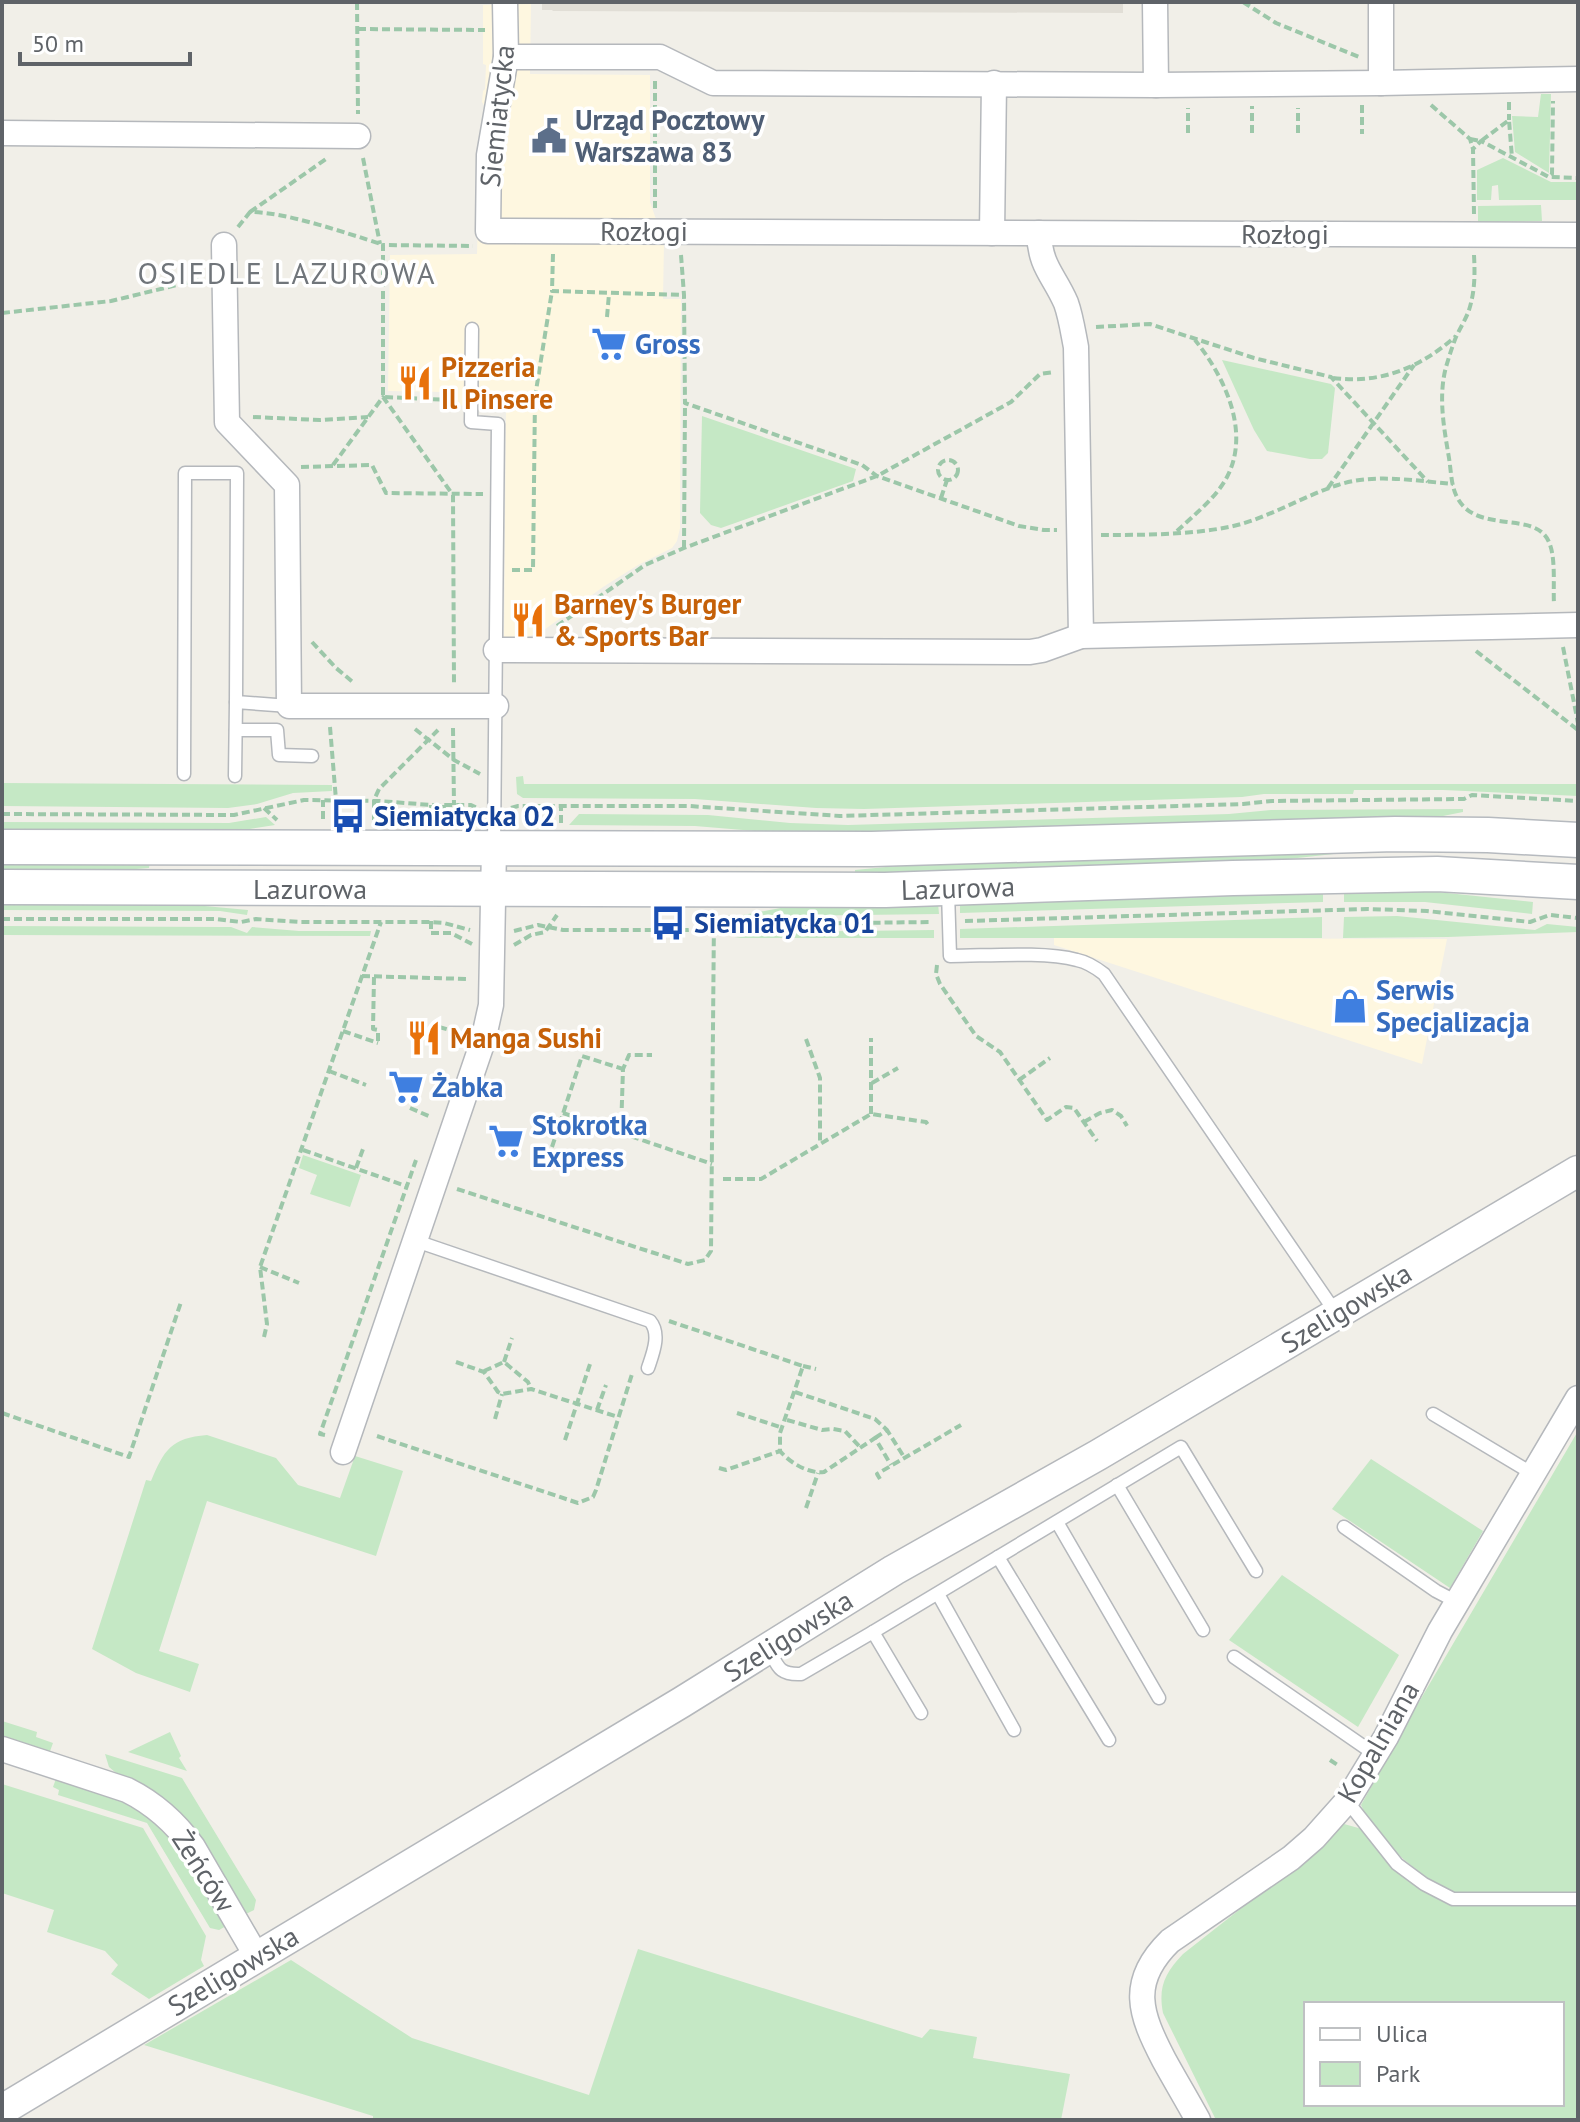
<svg xmlns="http://www.w3.org/2000/svg" width="1580" height="2122" viewBox="0 0 1580 2122" font-family="'PT Sans',sans-serif">
<rect width="100%" height="100%" fill="#f1efe8"/>
<g fill="#fef7e0">
<polygon points="531,4 530,74 650,75 650,202 664,242 663,299 681,299 680,528 677,541 672,548 638,565 603,587 544,630 528,637 528,640 504,639 506,407 445,405 445,392 388,391 390,255 477,254 480,142 485,126 485,107 482,102 483,91 485,89 486,65 483,64 483,5"/>
<polygon points="1054,938 1447,939 1422,1064 1054,945"/>
</g>
<polygon fill="#e1ded6" points="542,2 1123,2 1123,13 553,11 552,10 542,10"/>
<g fill="#c5e8c5" fill-rule="evenodd">
<polygon points="1541,94 1551,94 1549,173 1515,152 1512,116 1538,117"/>
<polygon points="1503,158 1551,182 1578,182 1578,200 1499,200 1498,185 1492,186 1491,200 1477,200 1477,170"/>
<polygon points="1541,205 1542,221 1478,222 1478,206"/>
<polygon points="1222,360 1331,384 1335,388 1328,453 1322,459 1310,459 1267,451 1254,430"/>
<polygon points="702,416 856,469 853,481 721,528 711,525 700,513"/>
<polygon points="523,776 524,784 1578,784 1578,796 1443,790 1354,790 1353,794 1264,794 1242,797 864,809 816,808 695,799 523,798 517,794 516,777"/>
<polygon points="2,783 332,785 332,791 293,793 257,804 228,808 2,806"/>
<polygon points="1463,809 1463,812 1433,818 804,835 695,826 569,825 579,814 708,815 790,823 848,825 1229,814 1271,810"/>
<polygon points="266,817 275,825 230,832 2,833 2,822 229,823"/>
<polygon points="1352,852 1242,864 855,876 855,870 927,863"/>
<polygon points="2,860 150,861 149,868 85,873 2,873"/>
<polygon points="1350,889 1428,891 1533,902 1532,914 1425,902 1344,902 1344,893"/>
<polygon points="1323,892 1323,902 960,913 960,903"/>
<polygon points="2,903 183,904 248,910 247,915 220,911 2,910"/>
<polygon points="938,903 939,914 781,916 745,919 743,915 791,906"/>
<polygon points="1397,916 1535,930 1547,924 1578,927 1578,932 1448,937 1343,938 1344,917"/>
<polygon points="1322,917 1322,938 960,938 960,929"/>
<polygon points="2,926 220,927 231,927 247,933 252,927 299,931 371,931 370,936 2,935"/>
<polygon points="934,930 934,938 734,938 774,932"/>
<polygon points="303,1155 361,1175 350,1207 310,1194 317,1175 299,1168"/>
<path d="M1578 1431V2120H1216L1163 2013C1158 1987 1165 1973 1183 1954L1333 1836 1344 1824 1362 1829 1392 1865 1409 1881 1422 1890 1425 1876C1400 1858 1374 1834 1361 1805L1416 1707ZM1306 2004H1562V2104H1306Z"/>
<path d="M207 1435 276 1458 298 1485 340 1498 355 1456 403 1471 376 1556 207 1501 159 1651 199 1664 190 1692 136 1673 92 1649 146 1480 151 1481C164 1450 171 1438 207 1435Z"/>
<polygon points="1371,1459 1483,1531 1450,1588 1332,1509"/>
<polygon points="1282,1575 1399,1655 1358,1727 1229,1640"/>
<polygon points="2,1721 37,1732 36,1737 53,1743 49,1754 2,1739"/>
<polygon points="170,1732 181,1756 179,1758 187,1771 128,1752"/>
<polygon points="105,1754 182,1778 256,1900 254,1910 244,1915 148,1789 115,1772 109,1767"/>
<path d="M57 1776C80 1785 105 1791 127 1802 176 1828 200 1880 228 1925L219 1930 210 1928 147 1823 58 1795 59 1790 53 1787Z"/>
<polygon points="2,1784 143,1828 206,1936 201,1960 204,1966 149,1999 111,1974 118,1965 105,1951 47,1932 54,1910 2,1893"/>
<polygon points="638,1949 922,2038 930,2029 977,2037 973,2058 1070,2074 1061,2120 373,2120 373,2116 144,2045 291,1960 412,2038 589,2095"/>
</g>
<g fill="none" stroke-linecap="round" stroke-linejoin="round">
<g stroke="#b5b8bc" stroke-width="15">
<g id="service">
<polyline points="472,329 471,422 498,424 494,845"/>
<polyline points="236,730 277,730 279,755 312,756"/>
<polyline points="184,774 185,473 237,473 236,702"/>
<polyline points="235,776 236,702 289,706"/>
<path d="M948 892 950 956C986 956 1043 951 1077 960 1087 962 1095 967 1104 974L1336 1313"/>
<path d="M416 1241 650 1321C661 1334 653 1353 648 1368"/>
<polyline points="1433,1414 1533,1474"/>
<polyline points="1117,1485 1203,1630"/>
<polyline points="1057,1522 1159,1698"/>
<polyline points="1344,1527 1436,1591 1457,1602"/>
<polyline points="998,1557 1109,1740"/>
<polyline points="938,1594 1014,1730"/>
<path d="M768 1648C778 1666 778 1675 801 1674L873 1632"/>
<polyline points="1234,1657 1376,1755"/>
<polyline points="921,1713 873,1632 1181,1447 1256,1571"/>
<polyline points="1347,1801 1397,1864 1424,1884 1453,1899 1578,1899"/>
</g>
</g>
<g stroke="#b5b8bc" stroke-width="27">
<g id="minor">
<polyline points="505,2 506,57 489,155 488,231 1578,235"/>
<polyline points="1155,2 1156,85"/>
<polyline points="506,57 660,57 713,83 1156,85 1381,83 1578,79"/>
<polyline points="1381,83 1381,2"/>
<polyline points="2,133 358,136"/>
<polyline points="992,233 994,83"/>
<path d="M1039 233C1040 267 1054 275 1066 303 1071 317 1073 332 1076 347L1081 636"/>
<polyline points="224,245 227,422 287,485 289,706 496,706"/>
<polyline points="496,650 1030,652 1042,650 1081,636 1578,625"/>
<polyline points="343,1452 483,1041 491,1005 494,848"/>
<path d="M2 1749 127 1790C155 1804 175 1822 193 1847L257 1957"/>
<path d="M1198 2120C1187 2100 1175 2080 1164 2060 1140 2014 1128 1982 1170 1941L1291 1858 1314 1838 1347 1801 1386 1737 1440 1631 1578 1398"/>
</g>
</g>
<g stroke="#b5b8bc" stroke-width="33">
<polyline id="tertiary" points="2,2110 682,1702 894,1570 1098,1455 1578,1171"/>
</g>
<g stroke="#b6babf" stroke-width="37">
<g id="secondary">
<polyline points="2,847 872,849 1395,834 1488,835 1578,840"/>
<polyline points="2,887 885,890 1233,878 1437,874 1578,882"/>
</g>
</g>
<g stroke="#9cc7a9" stroke-width="4" stroke-dasharray="8 4" stroke-linecap="butt">
<polyline points="357,2 358,114"/>
<polyline points="1243,2 1276,23 1359,57"/>
<polyline points="358,29 485,30"/>
<polyline points="655,81 655,208"/>
<polyline points="1509,102 1509,120"/>
<polyline points="1362,105 1362,134"/>
<polyline points="1431,105 1470,139 1473,149"/>
<polyline points="1188,133 1188,108"/>
<polyline points="1252,133 1252,106"/>
<polyline points="1298,133 1298,108"/>
<polyline points="1470,139 1481,141 1509,120 1512,158"/>
<polyline points="363,158 380,244"/>
<polyline points="1551,175 1552,174 1553,101"/>
<polyline points="250,212 326,159"/>
<polyline points="1474,214 1473,149 1481,141 1549,177 1578,178"/>
<path d="M238 227 250 212C286 212 346 233 381 244"/>
<polyline points="553,254 552,291 684,295"/>
<polyline points="681,255 684,295 685,403 862,465 877,476 1019,526 1044,530 1057,530"/>
<path d="M1474 255C1475 274 1475 291 1469 310 1466 319 1460 328 1456 337 1452 347 1449 357 1446 367 1438 397 1444 428 1449 458 1451 470 1451 484 1456 495 1474 536 1535 509 1549 542 1556 558 1553 586 1554 604"/>
<polyline points="2,313 111,301 202,279"/>
<polyline points="607,317 609,294"/>
<polyline points="1096,327 1150,324 1254,358 1331,377 1428,482"/>
<path d="M1333 378C1381 384 1420 368 1456 336"/>
<polyline points="453,400 383,397 383,245 473,246"/>
<polyline points="486,400 535,397 552,291"/>
<polyline points="253,417 320,420 368,417"/>
<circle cx="948" cy="470" r="10"/>
<polyline points="333,465 383,397 453,495 454,684"/>
<polyline points="301,467 372,465 386,493 483,494"/>
<polyline points="1328,488 1414,365"/>
<polyline points="941,498 947,480"/>
<path d="M1177 531C1194 515 1216 498 1227 477 1251 431 1224 376 1195 340"/>
<path d="M1101 535C1143 535 1188 535 1229 527 1267 519 1301 497 1338 485 1373 473 1417 481 1453 484"/>
<polyline points="684,548 685,403"/>
<polyline points="512,570 533,570 535,397"/>
<polyline points="557,626 645,565 684,548 877,476 1011,402 1040,374 1054,372"/>
<polyline points="312,642 336,668 354,683"/>
<polyline points="1563,647 1578,723"/>
<polyline points="1476,651 1578,730"/>
<polyline points="330,727 336,800"/>
<polyline points="453,728 454,805"/>
<polyline points="415,729 454,760 480,774"/>
<polyline points="444,805 444,823"/>
<polyline points="264,808 277,820"/>
<polyline points="511,808 518,806 689,806 840,816 1243,804 1272,801 1464,799 1472,795 1578,801"/>
<polyline points="2,814 234,815 304,800 379,801 431,805 471,805 479,809"/>
<polyline points="323,819 323,800"/>
<polyline points="374,820 374,800 379,789 438,730"/>
<polyline points="431,823 431,805"/>
<polyline points="547,823 547,805"/>
<polyline points="561,823 561,805"/>
<polyline points="728,917 745,926"/>
<polyline points="2,919 216,919 241,922 256,919 300,922 431,922 444,923 470,930"/>
<polyline points="431,921 431,933 451,933 472,944"/>
<polyline points="965,921 1368,909 1427,911 1530,922 1550,915 1578,918"/>
<polyline points="514,931 538,925 563,930 688,930 774,924 932,922"/>
<polyline points="514,945 531,935 545,932 557,915"/>
<polyline points="937,965 936,974 940,984 976,1036 1000,1052 1047,1120 1066,1107 1074,1108 1097,1141"/>
<polyline points="362,976 468,979"/>
<polyline points="374,977 373,1029 378,1030 378,1043"/>
<polyline points="439,1027 460,1033 460,1035"/>
<polyline points="343,1031 378,1043"/>
<polyline points="806,1039 820,1078 820,1143"/>
<polyline points="329,1071 366,1085"/>
<polyline points="1019,1080 1050,1058"/>
<polyline points="872,1083 898,1068"/>
<polyline points="410,1108 431,1117"/>
<polyline points="563,1113 712,1164"/>
<polyline points="871,1114 871,1038"/>
<polyline points="1084,1122 1100,1113 1112,1110 1121,1116 1127,1126"/>
<polyline points="621,1132 623,1069 629,1055 652,1055"/>
<polyline points="552,1147 582,1056 623,1069"/>
<polyline points="303,1150 406,1186"/>
<polyline points="356,1168 363,1149"/>
<polyline points="723,1179 761,1179 871,1114 926,1122 929,1126"/>
<polyline points="457,1189 688,1264 705,1260 711,1251 714,917"/>
<polyline points="260,1267 299,1283"/>
<path d="M669 1321 803 1366 780 1433V1451C790 1463 809 1474 824 1472L875 1438 891 1465"/>
<polyline points="264,1337 267,1324 260,1267 381,922"/>
<polyline points="456,1362 484,1372 498,1392 502,1394 531,1389 618,1417"/>
<polyline points="504,1362 512,1338"/>
<polyline points="803,1366 816,1369"/>
<polyline points="484,1371 504,1362 528,1382 531,1389"/>
<polyline points="795,1392 875,1419 887,1430"/>
<polyline points="597,1410 606,1385"/>
<polyline points="2,1413 129,1457 181,1302"/>
<polyline points="737,1413 780,1427"/>
<polyline points="495,1419 502,1394"/>
<polyline points="787,1420 822,1430 833,1429 845,1431 860,1447"/>
<polyline points="325,1435 320,1434 416,1160"/>
<polyline points="377,1436 578,1503 593,1497 596,1490 632,1374"/>
<polyline points="875,1438 887,1430 904,1457"/>
<polyline points="565,1440 590,1364"/>
<polyline points="719,1468 726,1470 780,1451"/>
<polyline points="880,1479 877,1474 961,1425"/>
<polyline points="806,1508 818,1473"/>
<polyline points="1330,1760 1339,1766"/>
</g>
<use href="#service" stroke="#fff" stroke-width="12"/>
<use href="#minor" stroke="#fff" stroke-width="24"/>
<use href="#tertiary" stroke="#fff" stroke-width="30"/>
<use href="#secondary" stroke="#fff" stroke-width="34"/>
</g>
<defs>
<g id="civic-bare" transform="scale(2.76)"><path d="M-.6-6.5H3V-4.5H.6V-3L4-1V1h2V6H-6V1h2V-1L-.6-3ZM-1.2 2.5V6h2.4V2.5Z" fill="#5c6f8a" stroke="#fff" stroke-width="2.5" paint-order="stroke"/></g>
<g id="supermarket-bare" transform="scale(2.76)"><path d="M-6-5.5h2.5l.6 2H6L4.5 2H-2.5L-4.4-4H-6ZM-1.5 3.2a1.3 1.3 0 1 0 .1 0ZM3 3.2a1.3 1.3 0 1 0 .1 0Z" fill="#3f7fe0" stroke="#fff" stroke-width="2.5" paint-order="stroke"/></g>
<g id="restaurant-bare" transform="scale(2.76)"><path d="M-5-6h1v4h1v-4h1v4h1v-4h1v5L-1.5 .5V6h-2V.5L-5-1ZM5-6V6H3V1.5H1.5Q1.5-4 5-6Z" fill="#e8710a" stroke="#fff" stroke-width="2.5" paint-order="stroke"/></g>
<g id="bus-bare" transform="scale(2.76)"><path d="M-5-6H5V4H4V6H2V4H-2V6H-4V4H-5ZM-3.5-4V0h7V-4ZM-3.5 1.2v1.5H-2V1.2ZM2 1.2v1.5H3.5V1.2Z" fill="#1a4fb4" stroke="#fff" stroke-width="2.5" paint-order="stroke"/></g>
<g id="shop-bare" transform="scale(2.76)"><path d="M-5-2.5h2.3a2.7 3.5 0 0 1 5.4 0H5L5.5 6h-11ZM-1.5-2.5h3a1.5 2.3 0 0 0-3 0Z" fill="#3f7fe0" stroke="#fff" stroke-width="2.5" paint-order="stroke"/></g>
</defs>
<g fill-rule="evenodd">
<use href="#civic-bare" x="549" y="136"/>
<use href="#supermarket-bare" x="609" y="344"/>
<use href="#restaurant-bare" x="415" y="383"/>
<use href="#restaurant-bare" x="528" y="620"/>
<use href="#bus-bare" x="348" y="816"/>
<use href="#bus-bare" x="668" y="923"/>
<use href="#shop-bare" x="1350" y="1006"/>
<use href="#restaurant-bare" x="424" y="1038"/>
<use href="#supermarket-bare" x="406" y="1087"/>
<use href="#supermarket-bare" x="506" y="1141"/>
</g>
<g text-anchor="middle" stroke-width="7" stroke-linejoin="round" paint-order="stroke">
<g font-size="28" fill="#5f6368" stroke="#fff">
<text transform="translate(497 116) rotate(-84)" y="10">Siemiatycka</text>
<text x="644" y="241">Rozłogi</text>
<text x="1285" y="244">Rozłogi</text>
<text transform="translate(958 888) rotate(-2)" y="10">Lazurowa</text>
<text x="310" y="899">Lazurowa</text>
<text transform="translate(1346 1308) rotate(-31)" y="10">Szeligowska</text>
<text transform="translate(788 1636) rotate(-32)" y="10">Szeligowska</text>
<text transform="translate(1378 1742) rotate(-60)" y="10">Kopalniana</text>
<text transform="translate(204 1871) rotate(57)" y="10">Żeńców</text>
<text transform="translate(233 1971) rotate(-31)" y="10">Szeligowska</text>
</g>
<g font-size="28" font-weight="bold" fill="#4e5e75" stroke="#fff" text-anchor="start">
<text x="575" y="130">Urząd Pocztowy<tspan x="575" dy="32">Warszawa 83</tspan></text>
</g>
<g font-size="28" font-weight="bold" fill="#366cbe" stroke="#fff" text-anchor="start">
<text x="635" y="354">Gross</text>
<text x="1376" y="1000">Serwis<tspan x="1376" dy="32">Specjalizacja</tspan></text>
<text x="432" y="1097">Żabka</text>
<text x="532" y="1135">Stokrotka<tspan x="532" dy="32">Express</tspan></text>
</g>
<g font-size="28" font-weight="bold" fill="#c56008" stroke="#fff" text-anchor="start">
<text x="441" y="377">Pizzeria<tspan x="441" dy="32">Il Pinsere</tspan></text>
<text x="554" y="614">Barney's Burger<tspan x="554" dy="32">&amp; Sports Bar</tspan></text>
<text x="450" y="1048">Manga Sushi</text>
</g>
<g font-size="28" font-weight="bold" fill="#164399" stroke="#fff" text-anchor="start">
<text x="374" y="826">Siemiatycka 02</text>
<text x="694" y="933">Siemiatycka 01</text>
</g>
<g font-size="30" letter-spacing="2" fill="#70757a" stroke="#fff">
<text x="287" y="284">OSIEDLE LAZUROWA</text>
</g>
</g>
<rect width="1580" height="2122" fill="none" stroke="#5f6368" stroke-width="8"/>
<rect x="1304" y="2002" width="260" height="104" fill="#ffffff" stroke="#bfc1c3" stroke-width="2"/>
<rect x="1320" y="2028" width="40" height="12" fill="#ffffff" stroke="#bfc1c3" stroke-width="2"/>
<text x="1376" y="2042" font-size="24" fill="#5f6368">Ulica</text>
<rect x="1320" y="2062" width="40" height="24" fill="#c5e8c5" stroke="#bfc1c3" stroke-width="2"/>
<text x="1376" y="2082" font-size="24" fill="#5f6368">Park</text>
<path d="M20 52v12h170v-12" fill="none" stroke="#5f6368" stroke-width="4"/>
<text x="32" y="52" font-size="24" fill="#5f6368" stroke="#ffffff" stroke-width="6" paint-order="stroke">50 m</text>
</svg>
